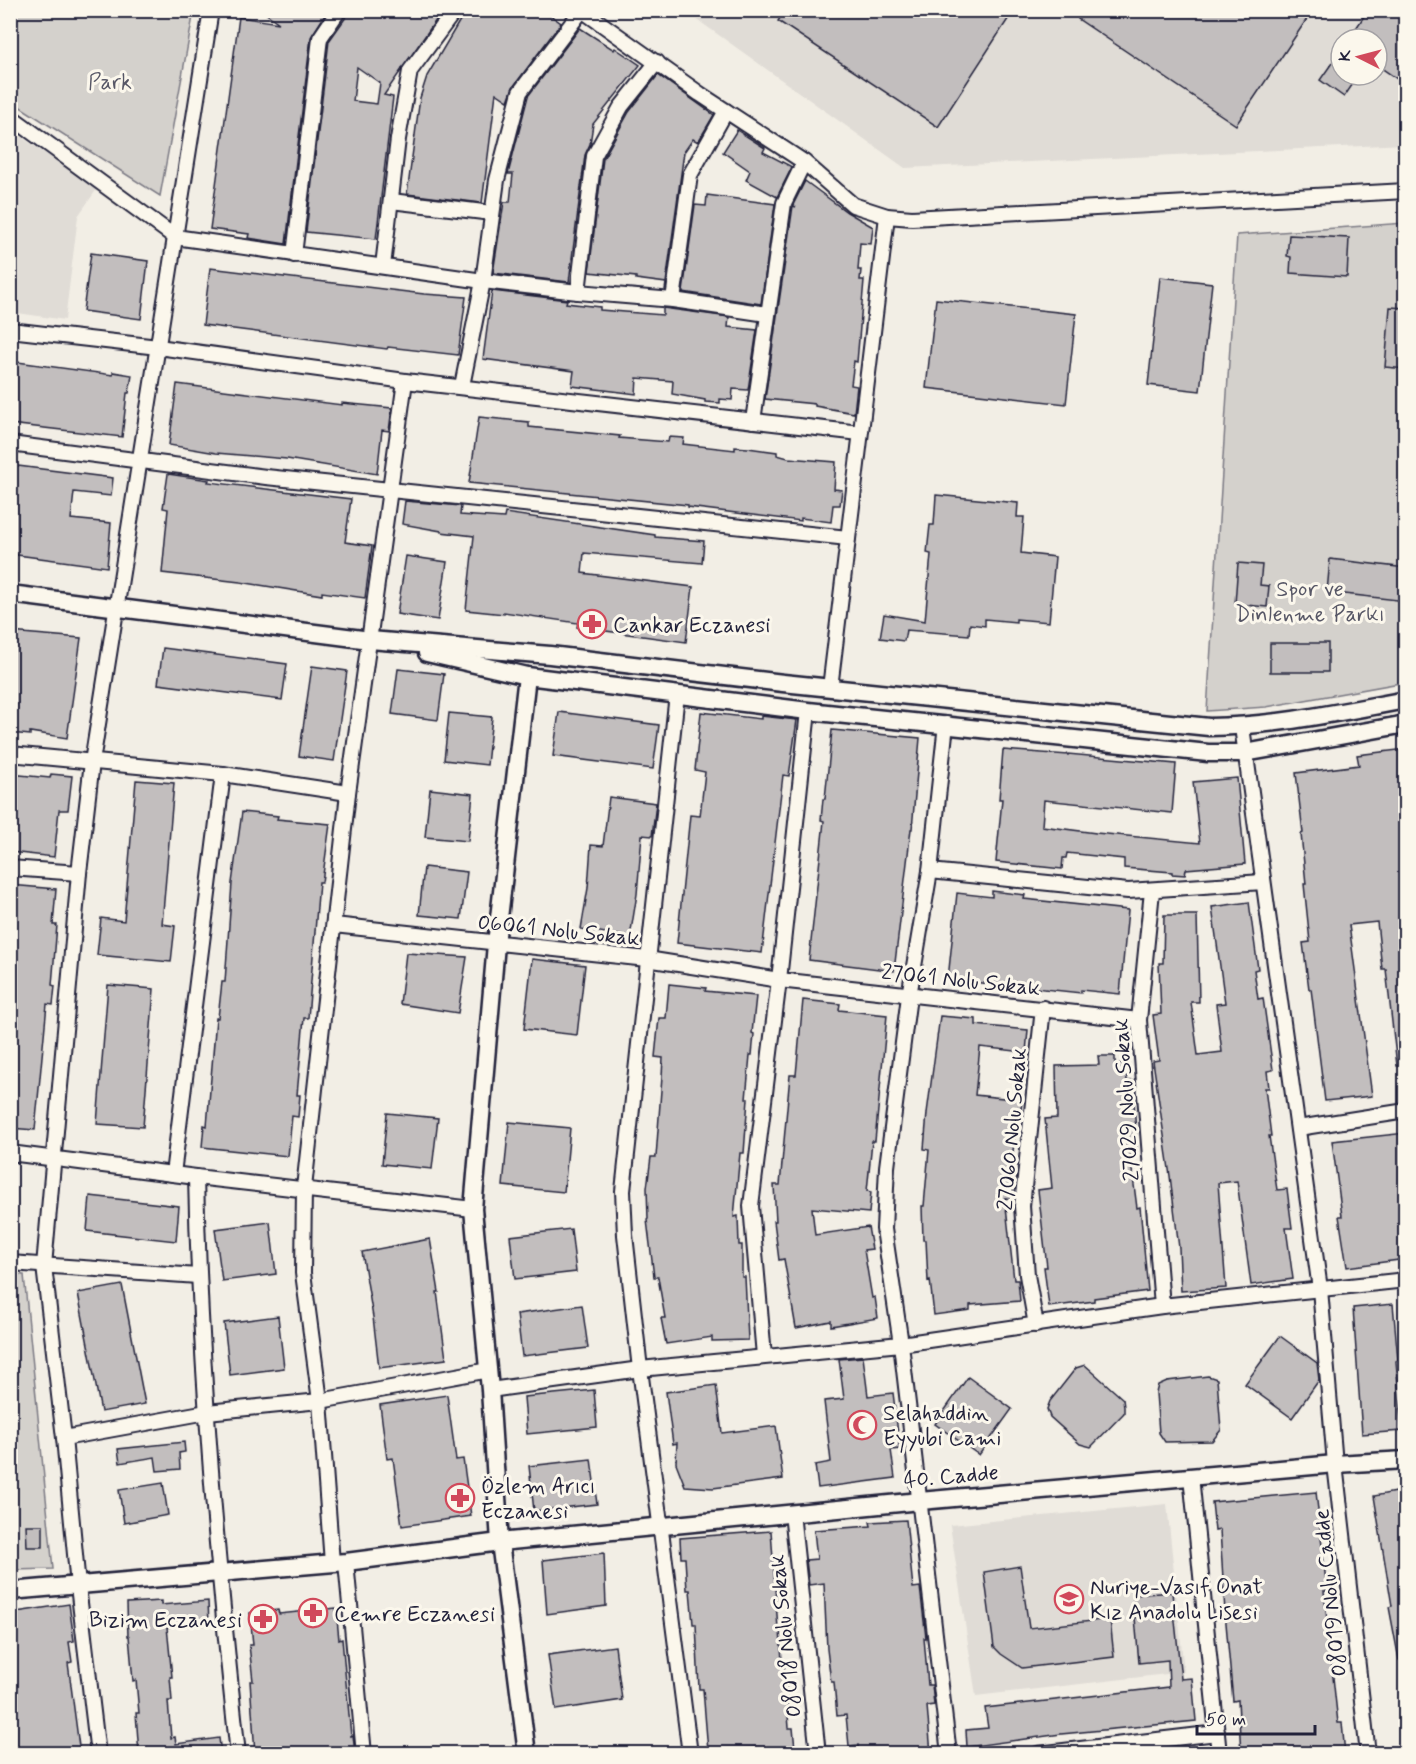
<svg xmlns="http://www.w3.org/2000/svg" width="1416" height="1764" viewBox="0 0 1416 1764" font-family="Mynerve,sans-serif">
<rect width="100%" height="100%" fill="#f2eee5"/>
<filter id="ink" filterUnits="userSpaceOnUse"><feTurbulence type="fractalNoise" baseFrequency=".0167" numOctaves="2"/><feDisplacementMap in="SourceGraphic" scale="12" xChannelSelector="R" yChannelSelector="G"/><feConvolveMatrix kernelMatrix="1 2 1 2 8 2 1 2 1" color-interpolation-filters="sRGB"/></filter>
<g filter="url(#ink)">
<g fill="#e0dcd6" fill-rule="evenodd">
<path d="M685 11H1405V144L905 168ZM1341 39H1377V75H1341Z"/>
<polygon points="11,130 97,189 78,216 65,320 11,312"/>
<polygon points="1167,1504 1184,1672 976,1696 950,1525"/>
</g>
<g fill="#d4d1cc" stroke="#7b7a84" stroke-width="1.5">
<polygon points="15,10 194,11 160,196 11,101 10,17"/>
<polygon points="1405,223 1405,682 1266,707 1207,711 1237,235"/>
<polygon points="10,1274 24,1275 53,1569 11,1570"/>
</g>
<g fill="#c2bebe" stroke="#22223b" stroke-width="1.5" fill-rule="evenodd">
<polygon points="261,10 319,10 325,15 311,37 286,244 248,238 249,234 210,229 239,17 279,23"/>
<path d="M351 10H443L384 95 393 97 376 239 306 232 329 41ZM357 67 380 83 377 104 353 101Z"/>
<polygon points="466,10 543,10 561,23 513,87 508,101 496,93 482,203 407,194 420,98 427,76"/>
<polygon points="785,10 1014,10 938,127 778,21"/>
<polygon points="1083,10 1313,10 1236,125 1078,19"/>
<polygon points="1368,10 1406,10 1406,85 1377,65 1377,39 1349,39"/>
<polygon points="580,28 614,50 615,48 640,65 593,124 590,144 585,155 569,282 493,273 504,202 510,202 513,174 508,174 528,96"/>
<polygon points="1341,50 1341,75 1359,75 1344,97 1320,80"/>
<polygon points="658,75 714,115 698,142 693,139 684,152 665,290 666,283 636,279 636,277 589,272 603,159 629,112"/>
<polygon points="737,130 765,148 763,152 792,167 777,197 746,180 750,171 723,152"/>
<polygon points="805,181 847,212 873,227 871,244 860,243 858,270 861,270 860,280 864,280 857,362 854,361 851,385 857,386 854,413 815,406 815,404 765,399 793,206 796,207 793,205"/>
<polygon points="707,195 775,204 761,304 683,292 695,205 706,206"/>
<polygon points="1289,235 1349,238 1347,277 1290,273 1291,257 1287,256"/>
<polygon points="91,253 148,261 141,319 83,311"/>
<polygon points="210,268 424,294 466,297 458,355 388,347 387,349 203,325"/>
<polygon points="1160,277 1212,283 1200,391 1148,385"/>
<polygon points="492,291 567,300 566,303 600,307 600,310 663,315 663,308 729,317 728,327 757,330 748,390 733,389 732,400 720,399 720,403 705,402 705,400 672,394 673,381 637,378 636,394 621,392 572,386 574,371 483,359"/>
<polygon points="936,299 1076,314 1066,404 926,388"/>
<polygon points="1390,307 1406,308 1406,369 1385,367"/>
<polygon points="10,361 113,375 113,372 132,375 129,393 127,393 122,437 10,424 15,380 10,379"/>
<polygon points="177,384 342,405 342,403 392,408 389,431 382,430 377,474 287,459 216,453 169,445"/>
<polygon points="479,417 529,422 529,427 620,436 619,438 668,442 669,437 684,438 683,444 691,445 735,450 735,447 748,448 777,452 777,455 788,458 836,462 834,489 842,490 840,505 833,505 831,522 801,518 801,521 688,507 688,505 469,483"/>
<polygon points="10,465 113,478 111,496 74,492 71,519 111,523 107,567 10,554"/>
<polygon points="168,474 209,480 208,482 351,499 345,542 372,546 365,598 322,592 322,595 240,582 162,573 168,509 163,508"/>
<polygon points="936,495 1018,503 1017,517 1024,517 1021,553 1055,557 1049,622 1016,619 1016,622 985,619 985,626 970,624 969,635 906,630 904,641 880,638 884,614 925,621 931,554 927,553 930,525 934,525"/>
<polygon points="405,501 461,506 460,515 504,518 505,513 655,535 655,537 704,541 702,563 584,553 582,573 693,587 686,642 577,627 578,623 504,612 504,614 466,610 474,536 441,532 441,531 402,524"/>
<polygon points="406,556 447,562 438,620 397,614"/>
<polygon points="1330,559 1406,568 1406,601 1327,592"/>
<polygon points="1238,563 1262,565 1260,585 1269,586 1267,607 1235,604"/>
<polygon points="10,632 81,638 67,738 30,732 30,735 10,733"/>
<rect x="1270" y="643" width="58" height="29"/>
<polygon points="163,648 287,664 282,700 158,684"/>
<polygon points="312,666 347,671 334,761 299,756"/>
<polygon points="398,669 444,674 438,720 392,714"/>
<polygon points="559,712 659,725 653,769 553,756"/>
<polygon points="701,712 761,719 761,716 797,720 789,776 783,775 762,953 677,943 690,815 700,816 705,772 695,770"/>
<polygon points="449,713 492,717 487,765 444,760"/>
<polygon points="832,730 920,738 912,829 911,829 894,971 809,960 824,821 821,820 823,799 825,799"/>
<polygon points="1406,749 1406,1065 1397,1066 1386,969 1382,969 1377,922 1349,925 1372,1096 1325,1101 1311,989 1309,989 1303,943 1310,942 1304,884 1306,884 1301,834 1303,833 1296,773 1359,765 1357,755"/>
<polygon points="1003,750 1068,755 1068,754 1176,764 1172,813 1044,800 1042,826 1096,833 1200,843 1193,782 1237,778 1245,864 1186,869 1185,875 1172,874 1172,872 1124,868 1124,859 1067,853 1066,858 1063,858 1062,869 996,862 1002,799 999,799"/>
<polygon points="10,774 50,778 51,774 72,776 68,810 59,810 54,857 10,852"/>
<polygon points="136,780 174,783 162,924 175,926 171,962 97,955 101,918 124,921"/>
<polygon points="430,789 473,794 468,841 425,837"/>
<polygon points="609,797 656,803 652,836 642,835 637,894 630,937 581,929 588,888 591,845 603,846"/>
<polygon points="242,812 278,816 277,819 330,824 322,882 319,882 308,1018 304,1018 297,1095 300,1095 298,1117 292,1116 288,1156 202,1147 204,1125 207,1126 216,1018 218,1018 222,982 225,982 232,883"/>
<polygon points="424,867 467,872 461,919 419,915"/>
<polygon points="10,885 56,889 53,925 57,925 52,985 55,986 53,1005 47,1004 35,1130 10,1128 10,1047 15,986 10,986"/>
<polygon points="992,891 1025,895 1024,899 1128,910 1120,994 1081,990 1081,993 1006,985 1006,986 948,979 957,893 992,897"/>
<polygon points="1249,902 1258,969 1254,970 1258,999 1263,998 1273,1070 1267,1071 1269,1088 1265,1088 1271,1136 1269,1136 1277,1190 1287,1189 1292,1228 1286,1228 1293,1279 1251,1285 1237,1181 1218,1183 1226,1288 1181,1291 1179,1248 1170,1176 1153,1061 1159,1060 1153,1015 1161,1014 1159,963 1163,963 1164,915 1197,915 1199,1002 1191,1002 1198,1055 1222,1052 1216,1004 1225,1003 1212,907"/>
<polygon points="406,953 467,957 458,1013 400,1004"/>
<polygon points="532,959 585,965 577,1035 524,1029"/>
<polygon points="669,984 706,988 705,991 756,996 752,1033 754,1034 752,1055 750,1055 746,1099 748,1099 744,1153 740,1153 734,1217 738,1216 739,1245 742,1245 742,1277 745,1277 748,1340 712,1341 712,1337 666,1344 661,1318 665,1318 658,1277 654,1277 647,1220 648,1219 647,1188 651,1157 656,1157 662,1077 663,1058 655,1057 659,1018 666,1018"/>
<polygon points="108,985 154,989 143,1127 97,1124"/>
<polygon points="803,1000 840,1004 839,1010 887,1015 875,1141 872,1141 867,1191 871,1192 869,1213 812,1208 815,1235 868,1227 872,1249 864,1250 872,1298 875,1297 878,1318 831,1326 831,1321 796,1328 784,1259 779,1260 774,1221 776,1221 774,1185 780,1185 790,1075 796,1075"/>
<polygon points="940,1016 976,1019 976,1025 1028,1030 1026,1052 980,1047 975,1095 1022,1100 1020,1121 1016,1121 1011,1172 1014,1172 1012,1199 1005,1198 1014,1280 1018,1280 1020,1301 970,1305 970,1310 934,1315 930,1280 928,1281 926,1240 923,1240 922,1206 924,1206 929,1150 924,1149 927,1113"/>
<polygon points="1098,1056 1115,1056 1115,1064 1126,1063 1127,1081 1133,1081 1137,1154 1130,1154 1137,1208 1140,1207 1148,1291 1094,1298 1094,1301 1049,1307 1044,1267 1047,1267 1038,1190 1052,1188 1045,1119 1057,1118 1056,1066 1099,1065"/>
<polygon points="387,1113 438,1118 432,1169 382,1164"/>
<polygon points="509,1122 570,1128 564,1192 503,1186"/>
<polygon points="1406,1133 1406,1259 1347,1267 1339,1216 1342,1216 1332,1141"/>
<polygon points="90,1196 179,1206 176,1241 87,1231"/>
<polygon points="270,1222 276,1274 222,1281 215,1229"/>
<polygon points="571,1229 576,1272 515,1279 510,1236"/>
<polygon points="430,1239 439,1292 437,1292 446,1359 379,1368 373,1317 362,1252"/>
<polygon points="122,1285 145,1404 101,1412 78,1293"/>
<polygon points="1393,1304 1398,1360 1396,1361 1402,1431 1362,1434 1353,1308"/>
<polygon points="582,1305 588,1348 522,1356 517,1314"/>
<polygon points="278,1316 284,1368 230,1375 224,1323"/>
<polygon points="1280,1336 1317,1363 1319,1380 1292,1418 1245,1384"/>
<polygon points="863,1357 868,1396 893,1393 900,1449 891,1450 895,1478 818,1488 815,1465 831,1462 824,1401 844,1399 839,1359"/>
<polygon points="1085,1365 1123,1399 1124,1407 1124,1413 1091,1447 1080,1444 1050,1417 1047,1409 1050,1401 1076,1368"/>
<polygon points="1208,1376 1217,1379 1221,1430 1212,1441 1165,1442 1159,1433 1156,1393 1158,1385 1167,1381"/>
<polygon points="968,1377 1012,1409 979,1455 935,1424"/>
<polygon points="716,1385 722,1433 776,1426 783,1479 713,1488 685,1486 676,1463 677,1443 673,1444 666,1392"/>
<polygon points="594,1390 597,1427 527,1434 524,1397"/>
<polygon points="447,1395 456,1460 463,1459 471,1516 402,1526 393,1458 387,1459 380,1405"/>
<polygon points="184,1442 185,1452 179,1453 180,1469 157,1471 155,1457 120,1463 118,1449"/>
<polygon points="591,1459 597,1504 534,1511 529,1466"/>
<polygon points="163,1483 168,1515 124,1523 119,1490"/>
<polygon points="1406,1490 1406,1659 1399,1660 1389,1607 1392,1606 1374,1496"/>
<polygon points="1316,1492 1327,1591 1324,1591 1332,1668 1338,1723 1342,1723 1345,1754 1241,1754 1238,1700 1233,1701 1225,1612 1220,1530 1215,1531 1212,1502"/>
<polygon points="906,1520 913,1588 920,1587 926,1638 924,1638 928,1685 932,1685 934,1705 927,1706 931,1754 858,1754 858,1745 849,1746 846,1715 837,1716 834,1682 831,1682 827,1649 824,1583 809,1585 806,1560 817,1559 814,1530 871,1526 870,1522"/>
<polygon points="26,1525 43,1525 43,1547 27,1547"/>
<polygon points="771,1531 778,1629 780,1629 782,1661 784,1661 789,1728 793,1728 795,1749 760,1751 759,1747 708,1751 703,1689 699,1689 696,1624 693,1624 690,1590 687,1590 685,1558 681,1558 680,1538"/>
<polygon points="604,1553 606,1606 547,1614 543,1560"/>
<polygon points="1020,1566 1029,1628 1110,1619 1114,1657 1022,1668 1001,1654 994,1647 984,1572"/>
<polygon points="1172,1592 1181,1679 1192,1678 1196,1721 1061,1734 967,1747 966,1730 988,1728 985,1708 1169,1687 1168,1660 1139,1663 1133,1595"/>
<polygon points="161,1601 161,1605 208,1601 209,1624 167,1627 172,1677 170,1677 172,1701 168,1701 171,1738 175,1737 176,1744 219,1738 221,1754 139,1754 136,1713 139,1713 136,1680 133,1681 129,1636 128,1636 127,1603"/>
<polygon points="69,1604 74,1641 69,1642 72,1662 68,1663 80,1754 10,1754 10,1613"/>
<polygon points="336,1608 339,1640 342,1639 351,1736 353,1735 355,1754 255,1754 250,1681 253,1681 249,1645 253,1645 250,1613 278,1610 279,1614"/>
<polygon points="615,1646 622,1700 556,1710 548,1655"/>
</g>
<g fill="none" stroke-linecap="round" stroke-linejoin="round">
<g stroke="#22223b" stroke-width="18">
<g id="minor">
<polyline points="10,116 175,237 483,281 578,292 673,300 767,314"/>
<polyline points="391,201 492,213"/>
<polyline points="294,255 320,38 339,10"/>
<polyline points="383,266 398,139 410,71 455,10"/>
<polyline points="578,292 594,156 621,107 657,62"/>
<polyline points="673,300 690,175 726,111"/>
<polyline points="10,330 158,347 405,381 860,433"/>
<polyline points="462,386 483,281 497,180 520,92 582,10 700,94 804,162 853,205 887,216 912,218 1406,191"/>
<polyline points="753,421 784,203 804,162"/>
<polyline points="10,444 266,477 848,538"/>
<polyline points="830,688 887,216"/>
<polyline points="677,694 623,1191 625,1235 640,1369 690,1754"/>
<polyline points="946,724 930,871 909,996 887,1167 884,1229 901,1344 949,1754"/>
<polyline points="1242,727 1320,1289 1335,1464 1368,1754"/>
<polyline points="10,754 223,774 348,793"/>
<polyline points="10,868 79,873"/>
<polyline points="930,871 1128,891 1263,882"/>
<polyline points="1152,891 1139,1020 1162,1306"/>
<polyline points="334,925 647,959 779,980 1139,1020"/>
<polyline points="1298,1128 1406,1111"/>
<polyline points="10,1153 196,1177 473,1209"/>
<polyline points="173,1174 223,774"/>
<path d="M196 1177C200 1370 217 1562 238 1754"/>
<polyline points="10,1263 198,1276"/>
<polyline points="1036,1325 1027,1275 1022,1206 1043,1008"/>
<polyline points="764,1356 751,1206 779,980 808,711"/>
<polyline points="490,1390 640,1369 901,1344 1162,1306 1406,1280"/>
<polyline points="64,1438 207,1412 320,1401 489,1370"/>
<polyline points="1191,1476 1219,1754"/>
<polyline points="792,1513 818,1754"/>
<polyline points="346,1562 364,1754"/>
<polyline points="332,1563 320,1401 303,1273 304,1188 348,793 405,381"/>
<polyline points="98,1754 78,1586 64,1438 44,1266 79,873 92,762 211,10"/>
<polyline points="1038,1754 1217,1733"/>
</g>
</g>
<g stroke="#22223b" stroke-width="21">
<g id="tertiary">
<path d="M10 594 370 640 550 655 783 683 1209 727C1276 726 1340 712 1406 700"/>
<polyline points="427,653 527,676 808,711 1208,753 1245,753 1406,724"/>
<polyline points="10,1591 346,1562 500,1542 920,1501 1335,1464 1406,1460"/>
<polyline points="527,1754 500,1542 490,1390 473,1209 496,944 527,676"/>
</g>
</g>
<use href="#minor" stroke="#fbf7ec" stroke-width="14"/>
<use href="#tertiary" stroke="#fbf7ec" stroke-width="16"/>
</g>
</g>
<defs>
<g id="pharmacy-ring" transform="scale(1.5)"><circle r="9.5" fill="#fbf7ec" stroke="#d1495b" stroke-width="1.5"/><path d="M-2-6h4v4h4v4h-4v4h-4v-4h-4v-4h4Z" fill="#d1495b"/></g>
<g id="mosque-ring" transform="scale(1.5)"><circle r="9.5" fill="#fbf7ec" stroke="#d1495b" stroke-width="1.5"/><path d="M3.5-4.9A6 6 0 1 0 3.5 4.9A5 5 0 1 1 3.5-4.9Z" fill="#d1495b"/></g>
<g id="school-ring" transform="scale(1.5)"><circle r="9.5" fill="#fbf7ec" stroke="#d1495b" stroke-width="1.5"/><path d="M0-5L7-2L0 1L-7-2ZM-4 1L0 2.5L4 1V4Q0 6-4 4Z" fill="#d1495b"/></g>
</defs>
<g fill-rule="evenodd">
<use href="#pharmacy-ring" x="592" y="624"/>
<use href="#mosque-ring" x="862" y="1425"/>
<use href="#pharmacy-ring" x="460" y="1498"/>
<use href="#school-ring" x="1069" y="1599"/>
<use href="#pharmacy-ring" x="313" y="1613"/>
<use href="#pharmacy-ring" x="263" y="1619"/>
</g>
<g text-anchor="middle" stroke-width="6" stroke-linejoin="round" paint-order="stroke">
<g font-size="22" fill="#575766" stroke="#fbf7ec">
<text x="110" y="89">Park</text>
<text x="1310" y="596">Spor ve<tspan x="1310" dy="25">Dinlenme Parkı</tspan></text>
</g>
<g font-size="22" fill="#22223b" stroke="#fbf7ec" text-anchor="start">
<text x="613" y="632">Cankar Eczanesi</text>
<text x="883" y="1420">Selahaddin<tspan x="883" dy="25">Eyyubi Cami</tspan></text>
<text x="481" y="1493">Özlem Arıcı<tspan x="481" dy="25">Eczanesi</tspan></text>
<text x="1090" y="1594">Nuriye-Vasıf Onat<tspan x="1090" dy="25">Kız Anadolu Lisesi</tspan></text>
<text x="334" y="1621">Cemre Eczanesi</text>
<text x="242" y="1627" text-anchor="end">Bizim Eczanesi</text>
</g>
<g font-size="22" fill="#22223b" stroke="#fbf7ec">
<text transform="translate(559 929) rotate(6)" y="8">06061 Nolu Sokak</text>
<text transform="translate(961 979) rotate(6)" y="8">27061 Nolu Sokak</text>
<text transform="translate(1125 1100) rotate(-94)" y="8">27029 Nolu Sokak</text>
<text transform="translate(1011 1129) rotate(-85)" y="8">27060 Nolu Sokak</text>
<text transform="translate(951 1475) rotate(-5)" y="8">40. Cadde</text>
<text transform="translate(1329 1593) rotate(-96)" y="8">08019 Nolu Cadde</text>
<text transform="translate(784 1636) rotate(-96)" y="8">08018 Nolu Sokak</text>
</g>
</g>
<rect width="1416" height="1764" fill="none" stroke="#fbf7ec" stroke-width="36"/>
<rect x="18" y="18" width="1380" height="1728" fill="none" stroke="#22223b" stroke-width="2" filter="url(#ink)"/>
<g transform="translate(1359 57) rotate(276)"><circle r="28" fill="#fbf7ec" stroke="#a4a2a5" stroke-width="1.5"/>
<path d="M0-4.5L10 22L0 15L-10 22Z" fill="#d1495b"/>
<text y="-9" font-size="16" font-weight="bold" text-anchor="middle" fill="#22223b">K</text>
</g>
<path d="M1197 1725v9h118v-9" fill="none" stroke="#22223b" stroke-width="3"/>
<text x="1206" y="1725" font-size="18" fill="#22223b" stroke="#fbf7ec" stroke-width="4.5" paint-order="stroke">50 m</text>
</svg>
